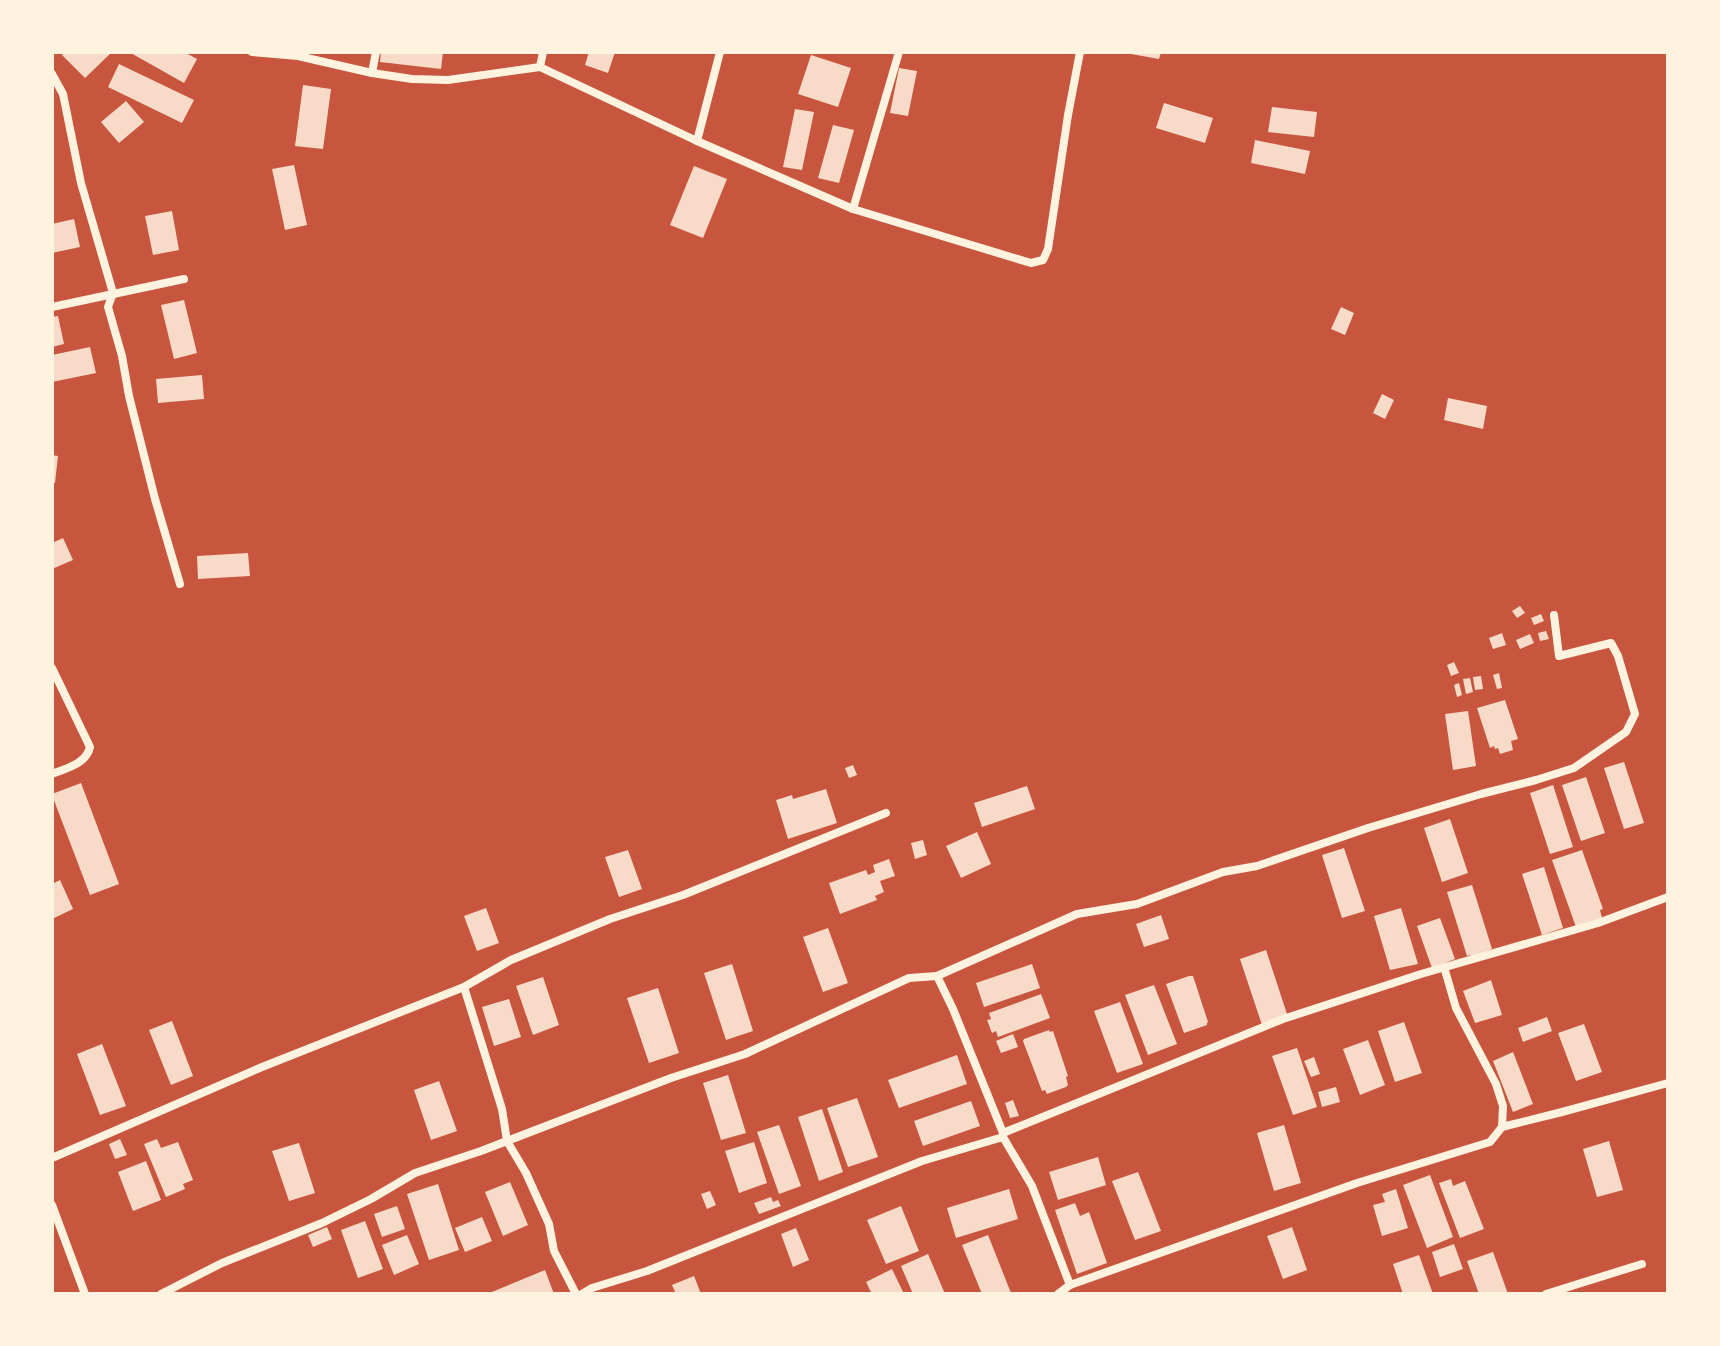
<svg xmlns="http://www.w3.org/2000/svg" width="1720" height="1346" viewBox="0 0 1720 1346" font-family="Quicksand,sans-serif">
<rect width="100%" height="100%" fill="#c8553d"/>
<g fill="#f7dbc8">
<polygon points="65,52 112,52 85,78 62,55"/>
<polygon points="129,52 184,52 197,59 184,83"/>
<polygon points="381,52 443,52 441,69 380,62"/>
<polygon points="589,52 615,52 608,73 585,65"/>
<polygon points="1131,52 1161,52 1159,59 1131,54"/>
<polygon points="811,55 851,68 838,107 798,94"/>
<polygon points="119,64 194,100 182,123 108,87"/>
<polygon points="899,68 917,71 908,116 890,113"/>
<polygon points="303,85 331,89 323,149 295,146"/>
<polygon points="126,101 144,122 119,143 101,122"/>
<polygon points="1164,103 1213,118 1205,143 1156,128"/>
<polygon points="1272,107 1317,112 1314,137 1268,132"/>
<polygon points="795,109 814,112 802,170 783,167"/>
<polygon points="833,125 854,130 839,183 818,178"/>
<polygon points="1255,140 1310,151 1305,174 1251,163"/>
<polygon points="294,165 307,225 285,230 272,169"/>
<polygon points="694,166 727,179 703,238 670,225"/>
<polygon points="172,211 179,250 153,255 145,216"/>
<polygon points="74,219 80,247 52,253 52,224"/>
<polygon points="184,300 197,353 174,359 161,305"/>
<polygon points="1341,307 1354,313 1345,335 1331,329"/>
<polygon points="58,316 64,344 52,347 52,317"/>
<polygon points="90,347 96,373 52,382 52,355"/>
<polygon points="202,375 204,399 158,403 156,379"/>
<polygon points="1382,394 1394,400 1385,419 1373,413"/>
<polygon points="1448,398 1487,406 1483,429 1444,420"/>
<polygon points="52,455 58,456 55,483 52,483"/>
<polygon points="63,538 73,560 52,569 52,543"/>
<polygon points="248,553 250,576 198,579 197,556"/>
<polygon points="1520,606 1525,613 1517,618 1512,611"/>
<polygon points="1541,614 1544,621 1534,625 1531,618"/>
<polygon points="1546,631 1549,639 1540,641 1538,633"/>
<polygon points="1502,633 1506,645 1493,649 1489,638"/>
<polygon points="1530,634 1534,643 1520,649 1516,640"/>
<polygon points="1454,662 1459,673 1451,676 1447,665"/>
<polygon points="1499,673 1502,688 1497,689 1493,675"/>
<polygon points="1481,676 1483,689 1475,690 1473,677"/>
<polygon points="1470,678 1473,692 1466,694 1463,679"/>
<polygon points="1459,683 1462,695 1457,697 1454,685"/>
<polygon points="1505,700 1518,739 1511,741 1513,750 1500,754 1498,748 1495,749 1494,746 1490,748 1477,708"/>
<polygon points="1468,711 1476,766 1453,770 1445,714"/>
<polygon points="1624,762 1644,823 1624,829 1604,768"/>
<polygon points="853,765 857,775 849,778 845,768"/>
<polygon points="1586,777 1605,833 1581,841 1562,785"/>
<polygon points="81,783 119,884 90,895 52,795 52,794"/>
<polygon points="1553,785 1573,847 1550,854 1530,793"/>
<polygon points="1027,786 1035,809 982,827 974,803"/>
<polygon points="826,789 837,823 788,839 776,800 792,795 793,799"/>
<polygon points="1450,819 1468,873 1442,882 1424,828"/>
<polygon points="977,832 991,864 961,878 946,846"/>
<polygon points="923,840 927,855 915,859 911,843"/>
<polygon points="1344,848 1365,911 1342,918 1322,855"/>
<polygon points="628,850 642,889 619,897 605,857"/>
<polygon points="1582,850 1603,909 1600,910 1602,918 1576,927 1552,860"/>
<polygon points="889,859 895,876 880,881 884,892 875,896 877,900 840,914 829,883 866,870 868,875 875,872 873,865"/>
<polygon points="1544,867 1563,928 1542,935 1522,874"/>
<polygon points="60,880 73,909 52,919 52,884"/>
<polygon points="1472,885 1492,949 1471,957 1470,955 1467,956 1447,892"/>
<polygon points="486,908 499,943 477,951 464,916"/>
<polygon points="1401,908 1418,964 1390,970 1374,916"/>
<polygon points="1161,915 1169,939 1144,947 1136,924"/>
<polygon points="1440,918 1455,959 1432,968 1417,926"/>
<polygon points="828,928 848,983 823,992 803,937"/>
<polygon points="1266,950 1287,1014 1262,1025 1240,959"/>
<polygon points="732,964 753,1031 726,1040 704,973"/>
<polygon points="1032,964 1040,988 984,1007 976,983"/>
<polygon points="1189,976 1193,976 1208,1022 1207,1023 1207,1025 1184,1033 1166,984"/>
<polygon points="543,977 559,1025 533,1035 516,986"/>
<polygon points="1491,980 1502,1015 1475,1023 1463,991"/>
<polygon points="1154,985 1177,1044 1148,1055 1125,995"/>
<polygon points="658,988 679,1053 649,1063 627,998"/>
<polygon points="1041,994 1050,1018 998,1037 996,1031 992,1033 987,1020 991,1019 989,1013"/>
<polygon points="509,999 521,1037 494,1046 482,1007"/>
<polygon points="1120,1002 1143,1064 1117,1073 1094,1011"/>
<polygon points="1547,1017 1552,1031 1523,1042 1518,1028"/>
<polygon points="172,1021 193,1076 171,1085 149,1030"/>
<polygon points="1404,1022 1422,1073 1395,1082 1378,1031"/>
<polygon points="1584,1024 1602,1072 1576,1081 1558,1033"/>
<polygon points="1049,1030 1050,1032 1053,1031 1068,1076 1066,1077 1068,1085 1066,1087 1047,1094 1045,1090 1042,1091 1023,1041 1024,1039"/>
<polygon points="1013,1034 1018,1047 1001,1053 996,1041"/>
<polygon points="1368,1040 1385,1085 1360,1095 1343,1049"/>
<polygon points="102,1044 126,1106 100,1115 77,1054"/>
<polygon points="1297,1048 1317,1107 1293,1115 1272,1056"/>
<polygon points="1513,1052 1533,1104 1513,1112 1493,1061"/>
<polygon points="957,1055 967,1084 899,1108 888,1080"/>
<polygon points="1314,1057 1320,1074 1311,1077 1304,1061"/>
<polygon points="728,1075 746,1133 721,1140 703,1083"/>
<polygon points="439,1081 457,1131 431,1140 414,1090"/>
<polygon points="1336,1087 1340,1102 1322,1107 1318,1092"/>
<polygon points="857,1098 878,1157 848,1167 827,1108"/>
<polygon points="1013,1100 1019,1116 1010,1118 1005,1103"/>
<polygon points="971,1101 980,1126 923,1146 914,1121"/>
<polygon points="822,1109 843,1172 819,1181 798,1117"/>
<polygon points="779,1125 801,1186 779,1194 757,1132"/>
<polygon points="1284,1125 1301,1183 1274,1191 1257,1133"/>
<polygon points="120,1139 127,1155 115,1159 109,1144"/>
<polygon points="157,1139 161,1148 178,1142 193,1180 183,1184 185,1189 166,1197 144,1144"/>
<polygon points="1609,1141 1623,1190 1597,1197 1583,1149"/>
<polygon points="754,1142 767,1183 739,1193 725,1151"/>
<polygon points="299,1143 315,1193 289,1201 272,1151"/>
<polygon points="1098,1157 1106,1185 1058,1200 1049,1172"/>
<polygon points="146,1161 161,1200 133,1211 118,1172"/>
<polygon points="1138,1172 1161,1231 1135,1240 1112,1181"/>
<polygon points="1430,1175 1453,1237 1427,1248 1403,1185"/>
<polygon points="1451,1179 1453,1186 1465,1181 1484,1229 1460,1238 1439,1183"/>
<polygon points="510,1182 528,1225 503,1236 485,1192"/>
<polygon points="438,1184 459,1250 429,1260 407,1194"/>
<polygon points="1009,1189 1018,1219 956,1238 947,1208"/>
<polygon points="1396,1189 1408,1228 1382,1236 1373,1205 1385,1202 1382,1194"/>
<polygon points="710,1191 716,1205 707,1209 701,1194"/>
<polygon points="771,1197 773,1202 778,1200 781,1206 759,1214 754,1203"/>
<polygon points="1075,1203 1080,1216 1089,1212 1107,1263 1077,1274 1055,1210"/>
<polygon points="397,1206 405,1229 382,1237 374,1214"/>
<polygon points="901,1206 919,1251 886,1264 867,1220"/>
<polygon points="482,1217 492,1241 465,1252 455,1228"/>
<polygon points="365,1221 383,1269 358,1278 341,1230"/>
<polygon points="327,1227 332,1239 313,1247 308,1235"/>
<polygon points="1292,1227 1307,1270 1283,1279 1267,1236"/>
<polygon points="796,1228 809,1260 793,1267 781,1234"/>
<polygon points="407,1235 419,1264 394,1275 382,1245"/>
<polygon points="988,1235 1011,1293 1008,1294 982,1294 962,1245"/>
<polygon points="1454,1244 1463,1269 1440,1277 1432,1252"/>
<polygon points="1493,1252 1508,1294 1479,1294 1467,1261"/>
<polygon points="928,1254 945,1294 913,1294 901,1266"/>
<polygon points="1419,1255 1433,1294 1403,1294 1393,1264"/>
<polygon points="892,1269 904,1294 872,1294 866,1282"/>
<polygon points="545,1270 554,1294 487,1294"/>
<polygon points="694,1276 701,1294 676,1294 672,1285"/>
</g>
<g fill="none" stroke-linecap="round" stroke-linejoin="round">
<g stroke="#fff3e0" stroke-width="8">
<polyline points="252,52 298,56 372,73 412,79 448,80 540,67"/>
<polyline points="543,52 540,67 697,141 853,209 1031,263 1043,260 1048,249 1068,115 1080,52"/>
<polyline points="372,73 376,52"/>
<polyline points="52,74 63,94 81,183 113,293 108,307 122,356 129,396 155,499 180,584"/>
<polyline points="697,141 720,52"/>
<polyline points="853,209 899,52"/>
<polyline points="52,307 184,279"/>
<path d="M52 668 90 747C86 764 67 768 52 774"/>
<polyline points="1444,967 1456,1008 1496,1084 1503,1106 1502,1127"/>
<polyline points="464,987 502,1109 507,1141 526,1173 549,1224 554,1251 576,1294"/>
<polyline points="1003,1133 953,1009 937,976 1077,914 1137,904 1223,872 1257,866 1368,828 1481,794 1536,780 1574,768 1626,732 1635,714 1618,656 1611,643 1559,656 1554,615"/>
<polyline points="52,1158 262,1067 464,987 511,960 610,919 683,895 886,813"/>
<polyline points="52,1205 85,1294"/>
<polyline points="1070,1285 1032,1186 1003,1137 1003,1133 1283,1019 1421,974 1598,923 1668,897"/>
<polyline points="161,1294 222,1263 322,1223 371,1199 415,1173 481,1151 671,1078 745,1054 909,978 937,976"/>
<polyline points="582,1294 592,1288 647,1271 922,1161 1003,1137"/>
<polyline points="1058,1294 1070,1285 1357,1183 1490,1142 1502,1127 1562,1112 1668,1083"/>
<polyline points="1546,1294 1642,1264"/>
</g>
</g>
<rect width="1720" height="1346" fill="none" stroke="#fff3e0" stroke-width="108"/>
</svg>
